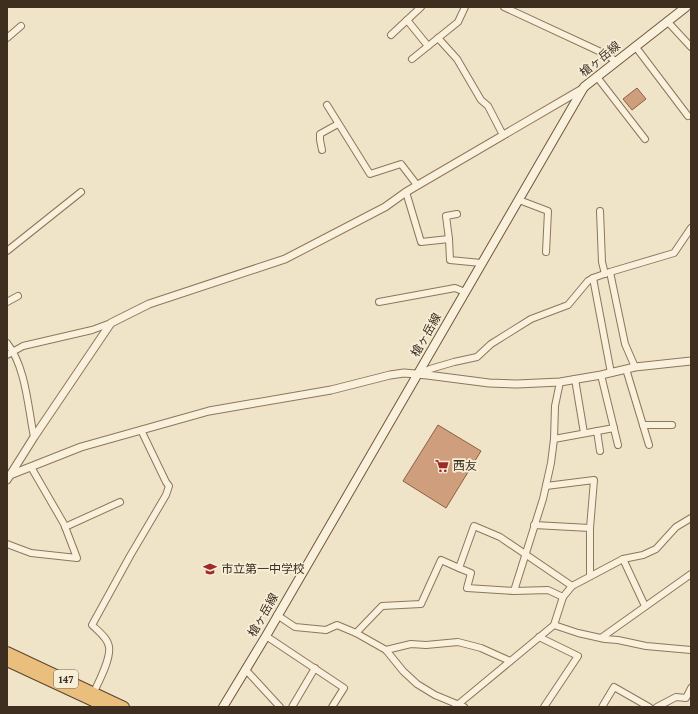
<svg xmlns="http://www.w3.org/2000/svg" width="698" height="714" viewBox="0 0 698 714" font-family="'Crimson Pro','Noto Sans JP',serif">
<rect width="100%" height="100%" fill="#f0e4c8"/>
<g fill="#cf9f7d" stroke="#8d5f41">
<polygon points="637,88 646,99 632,110 623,99"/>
<polygon points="438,425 481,451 446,508 403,481"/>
</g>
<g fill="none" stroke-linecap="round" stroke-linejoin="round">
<g stroke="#8d765c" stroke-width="8">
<g id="minor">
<polyline points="504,7 603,53 616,61"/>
<polyline points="407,20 428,46"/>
<polyline points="667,21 691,47"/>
<polyline points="391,35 421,7"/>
<polyline points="7,38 21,26"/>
<polyline points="438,38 457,59 481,100 488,106 503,135"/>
<polyline points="635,46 688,116"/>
<polyline points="412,59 458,22 465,7"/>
<polyline points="597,77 645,139"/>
<polyline points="327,105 370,174 401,164 417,185"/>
<polyline points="322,150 320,140 320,134 338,124"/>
<polyline points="406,192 421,242 449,239 450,260 481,263"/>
<polyline points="519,200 548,211 546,252"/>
<polyline points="600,211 602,262 605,274"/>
<polyline points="449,239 446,216 457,214"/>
<polyline points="7,251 81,192"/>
<polyline points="610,272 593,278 611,373"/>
<polyline points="7,302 18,296"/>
<polyline points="379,302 455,288 465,292"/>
<path d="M7 343C26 367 28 408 34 437"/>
<polyline points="7,355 23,346 92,330 111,323"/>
<polyline points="635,367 625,344 610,272 674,253 691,228"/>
<polyline points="626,369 649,445"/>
<polyline points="418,374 430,369 454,362 477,357 491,344 531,319 568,305 588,281 593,278"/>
<polyline points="601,375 618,445"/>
<polyline points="575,379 584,433"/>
<polyline points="643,425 672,425"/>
<polyline points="597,431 600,451"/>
<polyline points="554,439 614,428"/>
<polyline points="546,486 594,480 590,528 590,576"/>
<polyline points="534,525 590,528"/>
<polyline points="65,527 120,502"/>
<polyline points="7,544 31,553 77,558 64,524 31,467"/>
<polyline points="623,559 645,606"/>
<polyline points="514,591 543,499 551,463 554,439 555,406 560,382"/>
<polyline points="563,597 548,590 514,591 467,588 471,573 459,568 474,526 500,537 572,586"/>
<polyline points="277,615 295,627 326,630 337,625 356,633 386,650 403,671 417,684 435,695 464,707"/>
<polyline points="554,625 578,633 605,639 618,640 646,646 691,650"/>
<polyline points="356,633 382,606 421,604 441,560 459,568"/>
<polyline points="266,636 344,688 332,707"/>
<polyline points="539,637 578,656 544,707"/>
<polyline points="601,638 691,574"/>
<polyline points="386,650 411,644 426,645 458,642 481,648 510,661"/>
<polyline points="245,669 280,707"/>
<path d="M94 692C99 681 111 659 109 647 108 638 98 631 92 625L130 556 166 495 169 486 166 482 141 430"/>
<polyline points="292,707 315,668"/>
<polyline points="455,707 554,625 563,597 572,586 623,559 643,555 656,549 676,527 691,518"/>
<polyline points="602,707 614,687 649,707"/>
<polyline points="657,707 676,697 686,698 691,688"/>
</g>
</g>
<g stroke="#8d765c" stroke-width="9">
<g id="tertiary">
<polyline points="10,475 81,447 209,411 331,390 390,375 404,373 427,375 489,383 517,384 560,382 601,375 635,367 691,361"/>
<polyline points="7,480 34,437 111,323 149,304 285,259 385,207 406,192 584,88"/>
</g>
</g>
<g stroke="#6f573f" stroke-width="10">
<polyline id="secondary" points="223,707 266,636 584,87 686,7"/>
</g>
<g stroke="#5b4430" stroke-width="12">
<g id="trunk">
<polyline points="7,652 124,707"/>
<polyline points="7,661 106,707"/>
</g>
</g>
<use href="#minor" stroke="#faf1dc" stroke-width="6"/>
<use href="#tertiary" stroke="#faf1dc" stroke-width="7"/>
<use href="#secondary" stroke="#faf1dc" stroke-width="8"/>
<use href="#trunk" stroke="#eabe7c" stroke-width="10"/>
</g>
<defs>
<g id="supermarket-bare" transform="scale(1.08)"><path d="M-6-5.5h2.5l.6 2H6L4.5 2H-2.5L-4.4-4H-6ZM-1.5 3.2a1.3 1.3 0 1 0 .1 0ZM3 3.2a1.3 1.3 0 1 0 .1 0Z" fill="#9e2a2b" stroke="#f7eed8" stroke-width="2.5" paint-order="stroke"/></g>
<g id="school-bare" transform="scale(1.08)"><path d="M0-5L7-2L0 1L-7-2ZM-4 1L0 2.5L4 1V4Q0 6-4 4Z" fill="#9e2a2b" stroke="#f7eed8" stroke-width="2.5" paint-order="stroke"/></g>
</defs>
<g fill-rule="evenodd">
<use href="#supermarket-bare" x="442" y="466"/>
<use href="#school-bare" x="210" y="569"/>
</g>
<g text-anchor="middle" stroke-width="3.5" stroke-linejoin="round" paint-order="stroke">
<rect fill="#f7eed8" stroke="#756857" stroke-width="1" x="54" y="670" width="24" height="18" rx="3"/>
<g font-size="11" font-weight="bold" fill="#3d2e20">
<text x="66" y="683">147</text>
</g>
<g font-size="12" fill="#3d2e20" stroke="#f7eed8">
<text transform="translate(600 59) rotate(-39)" y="4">槍ヶ岳線</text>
<text transform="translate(426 335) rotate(-60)" y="4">槍ヶ岳線</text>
<text transform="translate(263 615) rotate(-60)" y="4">槍ヶ岳線</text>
</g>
<g font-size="12" fill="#3d2e20" stroke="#f7eed8" text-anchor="start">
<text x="453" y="470">西友</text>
<text x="221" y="573">市立第一中学校</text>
</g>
</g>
<rect width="698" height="714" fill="none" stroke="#3d2e20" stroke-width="16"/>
</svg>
